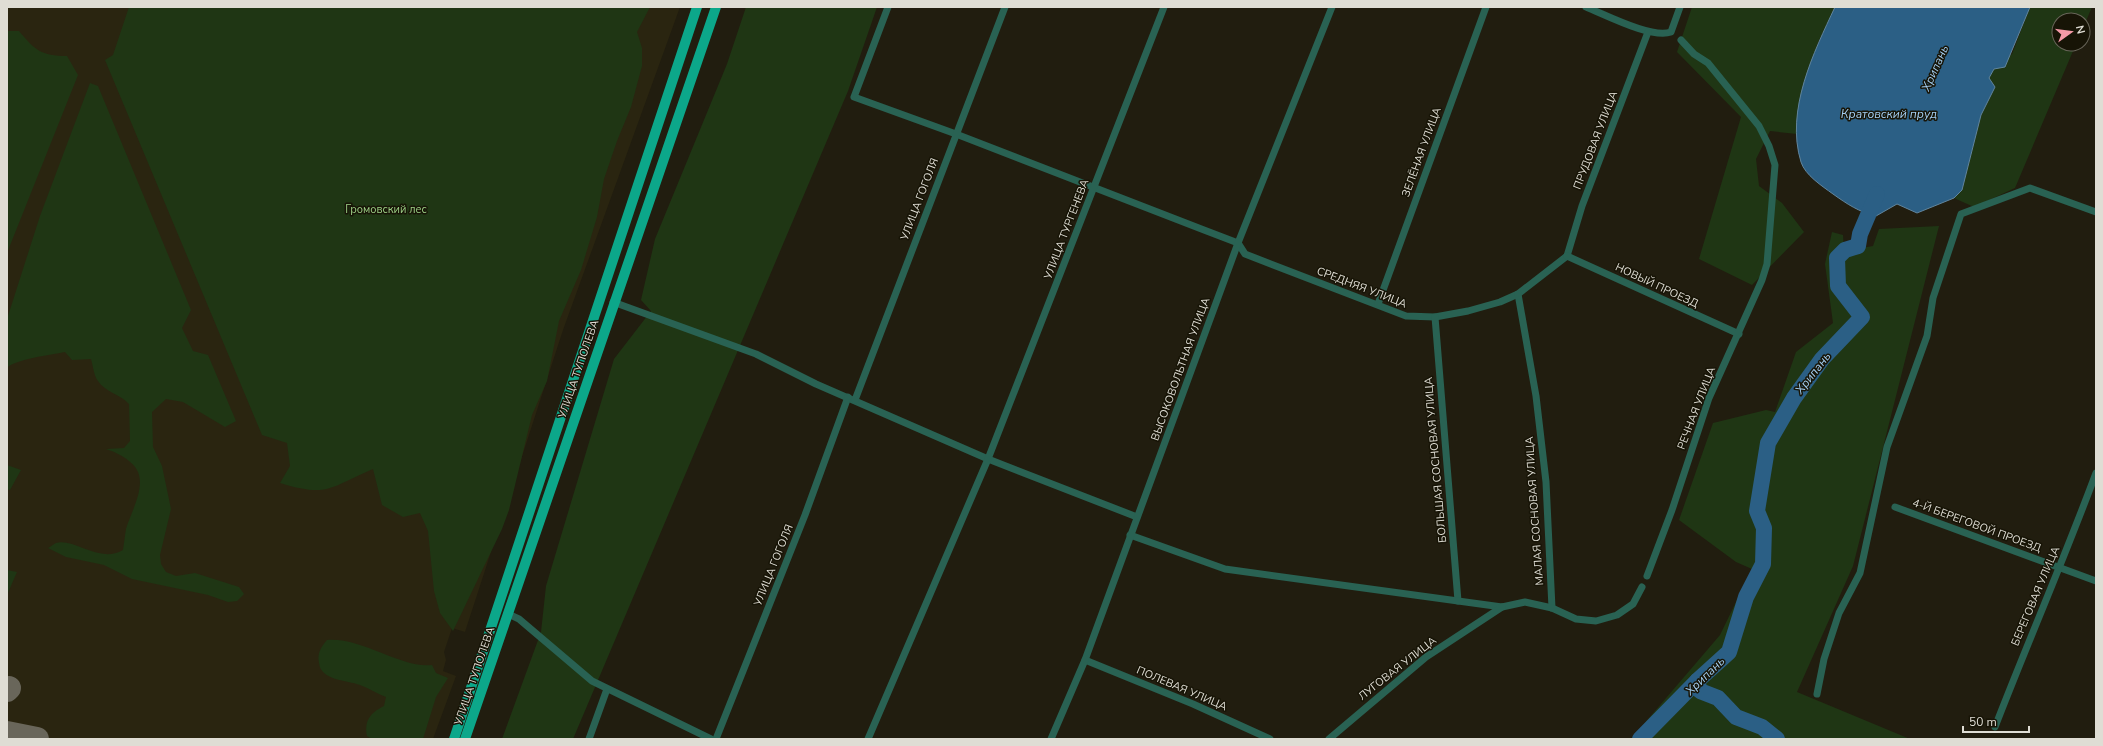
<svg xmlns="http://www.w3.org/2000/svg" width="2103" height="746" viewBox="0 0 2103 746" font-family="'Nunito Sans',sans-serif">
<rect width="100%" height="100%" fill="#211d0f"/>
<polygon fill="#2a2510" points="7,7 680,7 563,330 465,632 452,628 444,652 446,660 443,671 456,676 433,739 7,739"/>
<g fill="#1f3614">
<path d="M129 7H650L637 32 642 48V66L631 107 617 141 604 179 597 217 581 270 559 321 547 381 532 415 509 510 502 529 453 631 440 613 434 591 428 531 420 513 403 517 382 505 373 469C330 487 329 498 280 483L290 466 287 443 262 435 105 60 113 55Z"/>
<polygon points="746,7 877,7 848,91 573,739 502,739 541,632 546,586 614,359 651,311 641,300 655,239 727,64"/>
<polygon points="1692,7 1835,7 1818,43 1800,99 1797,134 1770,131 1756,159 1759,186 1782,203 1804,232 1752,285 1699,259 1741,117 1677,52"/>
<polygon points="2030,7 2092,7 2083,28 2083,20 2059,20 2059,44 2076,44 2015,188 1974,207 1954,198 1962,190 1981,115 1995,87 1989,78 1994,69 2012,54"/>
<path d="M7 31H19C35 50 41 56 67 56L78 75 7 253Z"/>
<path d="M90 83 98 86 191 310 182 328 193 351 208 355 236 421 225 427 183 402 166 399 152 412 153 447 162 466 171 509 160 555 161 564 166 572 176 576 195 573 239 587 244 594 237 601 228 602 208 595 132 579 104 565 66 557 48 548C50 547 54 544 56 543 75 538 99 564 123 550 124 543 125 535 126 529 131 512 145 489 138 472 134 461 116 452 106 449L124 448 130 441 129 404C120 394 105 392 98 381 94 376 93 366 91 359L72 360 65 352C51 355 15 359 7 368V319L40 216Z"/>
<polygon points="1939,226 1853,566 1797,692 1910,739 1631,739 1720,635 1752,569 1736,562 1679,520 1713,423 1766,410 1775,412 1796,352 1833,323 1825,264 1832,232 1843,235 1844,251 1873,246 1879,229"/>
<polygon points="7,465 21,470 10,490 7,489"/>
<polygon points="7,570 17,572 7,595"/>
<path d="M327 640C362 637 402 669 432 665L436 673 448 678 436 697 423 739H372L367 736C364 721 370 713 384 706L386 697C377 694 369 688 360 685 347 680 321 681 319 663 317 653 321 647 327 640Z"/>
</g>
<path fill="#2b5f85" stroke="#61859d" d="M1835 7H2030L2005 67 1994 69 1989 78 1995 87 1981 115 1962 190 1954 198 1917 213 1897 204 1876 216C1859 212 1847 204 1833 194 1822 186 1805 175 1801 162 1785 110 1814 52 1835 7Z"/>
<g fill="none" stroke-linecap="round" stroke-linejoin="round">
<g stroke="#2b5f85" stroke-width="16">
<polyline points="1697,681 1700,691 1718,698 1736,717 1762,727 1777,739"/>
<polyline points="1640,739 1697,681 1729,652 1746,597 1763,564 1764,528 1757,511 1768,443 1794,398 1822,359 1862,317 1838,286 1837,258 1845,250 1858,246 1860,234 1877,194"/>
</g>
<g stroke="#69665a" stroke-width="24">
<polyline points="7,690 9,688"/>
<polyline points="7,733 37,739"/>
</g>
<g stroke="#296253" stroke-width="7">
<polyline points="888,7 854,97 956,134 1204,230 1238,243 1245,254 1406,316 1435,317 1468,311 1500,302 1518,294 1567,256"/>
<path d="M1586 7C1606 15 1652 39 1671 32L1680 7"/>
<polyline points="1567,256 1582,206 1648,32"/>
<polyline points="1567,256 1739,334"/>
<polyline points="1518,294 1536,396 1546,482 1552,608"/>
<polyline points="613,302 756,354 816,384 988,459 1137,517"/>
<polyline points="1378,304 1486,7"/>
<polyline points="1435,317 1458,601"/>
<polyline points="855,400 1005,7"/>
<polyline points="1895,507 2096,581"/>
<polyline points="1130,535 1225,569 1502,607 1525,602 1552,608 1576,619 1596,621 1617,615 1633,604 1642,587"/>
<polyline points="1647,576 1672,510 1709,398 1762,280 1767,264 1775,165 1769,146 1759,126 1708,63 1694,54 1681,40"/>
<polyline points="508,614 519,619 592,681 711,739"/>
<polyline points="1085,660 1193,704 1270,739"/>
<polyline points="1817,694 1824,659 1839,613 1860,573 1887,447 1927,336 1933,298 1961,214 2030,188 2096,212"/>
<path d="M1995 727C2028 642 2064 559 2096 473"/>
<polyline points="589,739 607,689"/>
<polyline points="716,739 805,515 848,397"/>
<polyline points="868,739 988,459 1164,7"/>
<polyline points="1051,739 1085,660 1238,243 1332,7"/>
<polyline points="1329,739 1426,657 1502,607"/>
</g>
<g stroke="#0ca78a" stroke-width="10">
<polyline points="454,739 697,7"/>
<polyline points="465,739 716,7"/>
</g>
</g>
<g text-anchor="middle" stroke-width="3" stroke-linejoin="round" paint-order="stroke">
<g font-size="11" fill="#dfddd4" stroke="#171406">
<text transform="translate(1595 140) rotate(-69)" y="4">ПРУДОВАЯ УЛИЦА</text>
<text transform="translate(1421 152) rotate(-70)" y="4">ЗЕЛЁНАЯ УЛИЦА</text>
<text transform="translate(919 199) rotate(-69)" y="4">УЛИЦА ГОГОЛЯ</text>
<text transform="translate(1066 229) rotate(-69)" y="4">УЛИЦА ТУРГЕНЕВА</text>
<text transform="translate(1657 285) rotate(25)" y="4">НОВЫЙ ПРОЕЗД</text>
<text transform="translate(1362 287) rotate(21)" y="4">СРЕДНЯЯ УЛИЦА</text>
<text transform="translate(578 369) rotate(-71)" y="4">УЛИЦА ТУПОЛЕВА</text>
<text transform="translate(1180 369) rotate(-70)" y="4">ВЫСОКОВОЛЬТНАЯ УЛИЦА</text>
<text transform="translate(1696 408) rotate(-69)" y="4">РЕЧНАЯ УЛИЦА</text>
<text transform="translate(1435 460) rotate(-95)" y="4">БОЛЬШАЯ СОСНОВАЯ УЛИЦА</text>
<text transform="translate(1534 511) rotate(-94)" y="4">МАЛАЯ СОСНОВАЯ УЛИЦА</text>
<text transform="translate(1977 525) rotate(20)" y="4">4-Й БЕРЕГОВОЙ ПРОЕЗД</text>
<text transform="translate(773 565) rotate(-68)" y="4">УЛИЦА ГОГОЛЯ</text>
<text transform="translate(2035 596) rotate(-67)" y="4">БЕРЕГОВАЯ УЛИЦА</text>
<text transform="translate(1397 668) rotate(-38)" y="4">ЛУГОВАЯ УЛИЦА</text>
<text transform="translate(474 676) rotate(-71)" y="4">УЛИЦА ТУПОЛЕВА</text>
<text transform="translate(1182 688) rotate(23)" y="4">ПОЛЕВАЯ УЛИЦА</text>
</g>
<g font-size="11" fill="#9cd086" stroke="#171406">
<text x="386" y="213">Громовский лес</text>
</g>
<g font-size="12" font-style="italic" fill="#a3cef2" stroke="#171406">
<text transform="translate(1935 68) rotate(-66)" y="4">Хрипань</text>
<text x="1889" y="118">Кратовский пруд</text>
<text transform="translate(1813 373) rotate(-52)" y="4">Хрипань</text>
<text transform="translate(1705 676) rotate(-44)" y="4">Хрипань</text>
</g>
</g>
<rect width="2103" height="746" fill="none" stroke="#dfddd4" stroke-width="16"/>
<g transform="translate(2071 32) rotate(76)"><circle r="19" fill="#171406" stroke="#676458"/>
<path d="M0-3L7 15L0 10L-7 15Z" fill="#f49aa6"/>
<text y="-6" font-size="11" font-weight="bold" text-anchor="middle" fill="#dfddd4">N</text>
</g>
<path d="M1963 726v6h66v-6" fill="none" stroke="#dfddd4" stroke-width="2"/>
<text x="1969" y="726" font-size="12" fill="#dfddd4" stroke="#171406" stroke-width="3" paint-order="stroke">50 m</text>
</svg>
